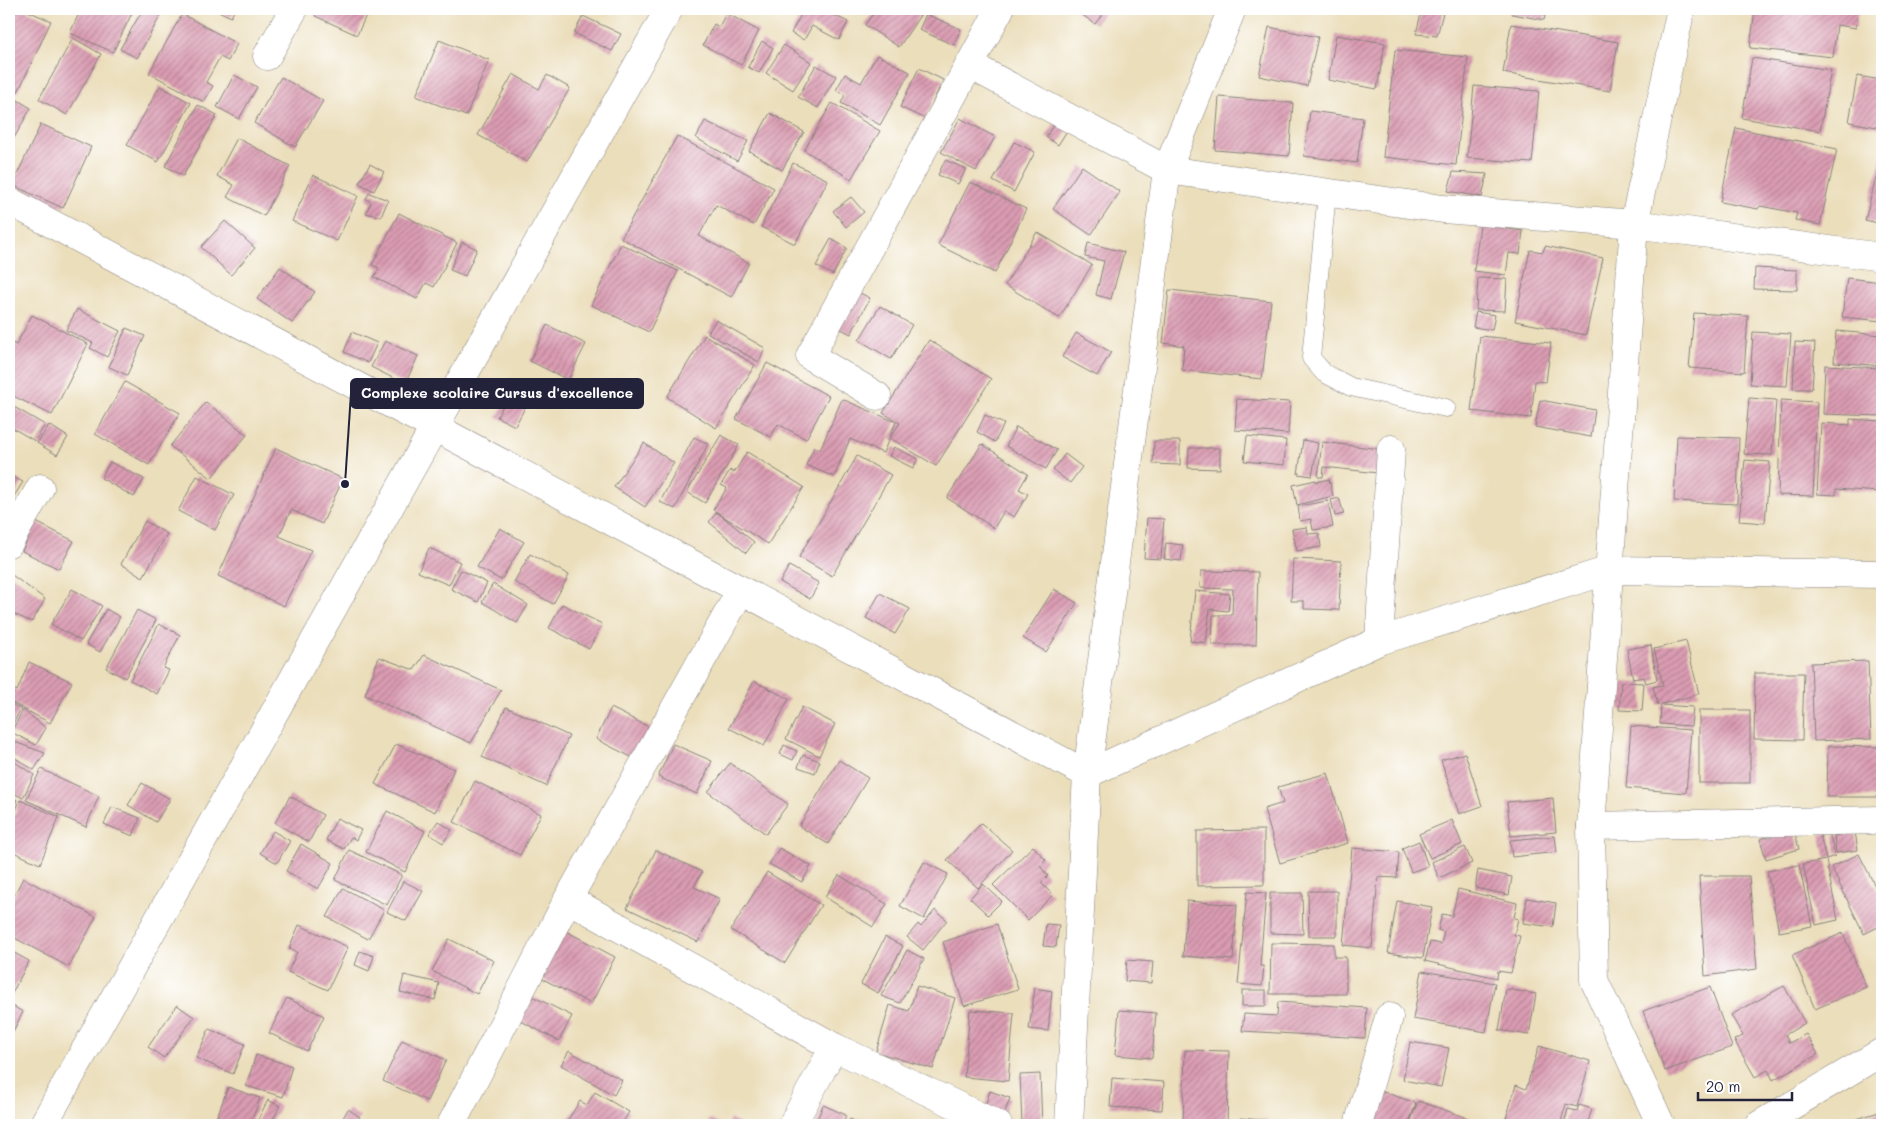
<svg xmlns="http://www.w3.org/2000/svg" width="1891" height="1134" viewBox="0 0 1891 1134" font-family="Mali,sans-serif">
<defs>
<pattern id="building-hatch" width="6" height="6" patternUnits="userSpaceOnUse" patternTransform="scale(1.25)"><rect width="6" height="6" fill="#db9cb2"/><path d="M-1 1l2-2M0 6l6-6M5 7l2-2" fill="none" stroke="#b17f92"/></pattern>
</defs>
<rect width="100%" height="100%" fill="#fff"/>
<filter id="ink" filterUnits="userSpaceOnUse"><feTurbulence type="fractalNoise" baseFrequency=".02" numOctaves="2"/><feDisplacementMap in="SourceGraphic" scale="10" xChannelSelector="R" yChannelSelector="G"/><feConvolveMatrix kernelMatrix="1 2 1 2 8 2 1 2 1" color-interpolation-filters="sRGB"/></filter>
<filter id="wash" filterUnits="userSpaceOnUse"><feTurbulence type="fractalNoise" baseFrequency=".0096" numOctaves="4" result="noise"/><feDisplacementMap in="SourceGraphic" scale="20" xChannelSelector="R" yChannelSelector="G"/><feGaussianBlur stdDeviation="1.12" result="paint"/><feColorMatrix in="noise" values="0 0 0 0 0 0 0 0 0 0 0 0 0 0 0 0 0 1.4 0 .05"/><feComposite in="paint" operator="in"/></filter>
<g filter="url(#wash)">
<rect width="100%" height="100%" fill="#ebdebb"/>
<g id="blocks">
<g fill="url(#building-hatch)">
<polygon points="9,9 23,9 51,21 18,92 9,88"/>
<polygon points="81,9 134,9 113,52 70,33"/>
<polygon points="143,9 155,9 162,13 137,58 120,49"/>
<polygon points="214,9 235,9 231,17"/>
<polygon points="318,9 369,9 357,35 315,16"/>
<polygon points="804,9 822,9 848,22 839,40 812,26 804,40 791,33"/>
<polygon points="876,9 914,9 921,14 899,47 865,25"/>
<polygon points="1074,9 1107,9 1095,24"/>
<polygon points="1422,9 1444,9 1437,36 1416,34"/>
<polygon points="1513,9 1547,9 1544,20 1512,14"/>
<polygon points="1755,9 1858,9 1856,28 1837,25 1833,57 1750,48"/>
<polygon points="726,13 759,31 741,65 703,45 714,24 719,27"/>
<polygon points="182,14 237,44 228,61 220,57 206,82 213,86 204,102 149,73"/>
<polygon points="926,14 961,29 954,45 919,30"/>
<polygon points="583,16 621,34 612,51 574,33"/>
<polygon points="1511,24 1618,42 1610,91 1503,73"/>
<polygon points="1269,27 1318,37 1307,86 1259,76"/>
<polygon points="1336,35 1385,43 1377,89 1328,80"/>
<polygon points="73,38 101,54 67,115 39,99"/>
<polygon points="439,40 489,60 466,116 416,96"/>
<polygon points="762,41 773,48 759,73 748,67"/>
<polygon points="784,45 811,62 793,90 766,73"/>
<polygon points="1395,50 1468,57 1456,165 1383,157"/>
<polygon points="877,55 910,72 880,125 841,103 845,95 836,90 845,74 861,83"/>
<polygon points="1752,58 1831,70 1820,131 1742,118"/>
<polygon points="816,65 836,76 818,108 798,97"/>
<polygon points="919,68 943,80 925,119 900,107"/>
<polygon points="513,74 539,89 547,75 570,88 527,162 478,135"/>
<polygon points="234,75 257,87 239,119 217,107"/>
<polygon points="1857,76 1882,80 1882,128 1849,122"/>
<polygon points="281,77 323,101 295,147 254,123"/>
<polygon points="160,86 191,103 158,162 127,145"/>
<polygon points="1474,86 1539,91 1532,163 1467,158"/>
<polygon points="9,95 31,108 9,147"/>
<polygon points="1219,97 1293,103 1289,156 1215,150"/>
<polygon points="832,103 880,131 851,179 804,150"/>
<polygon points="198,105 217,115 183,176 165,166"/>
<polygon points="1310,111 1363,118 1357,163 1304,156"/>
<polygon points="770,113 804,132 782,170 749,151"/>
<polygon points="1058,117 1070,126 1058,145 1046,137"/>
<polygon points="960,118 995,137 976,171 941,152"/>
<polygon points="705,121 748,141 737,161 696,138"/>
<polygon points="41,124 91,147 63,208 12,185"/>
<polygon points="1736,128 1837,149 1820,225 1795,220 1797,213 1760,206 1758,209 1720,202"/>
<polygon points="677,136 774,188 754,225 716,205 699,236 749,263 731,297 621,238"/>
<polygon points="237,138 290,166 264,216 227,197 234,185 217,176"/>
<polygon points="1014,142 1035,152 1014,192 993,181"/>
<polygon points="1882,155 1882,224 1865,220"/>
<polygon points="945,160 966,169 958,184 938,175"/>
<polygon points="793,163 828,180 795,244 761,227"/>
<polygon points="370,164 384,172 374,191 359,183"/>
<polygon points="1082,166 1120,192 1091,235 1053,209"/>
<polygon points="1453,172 1487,174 1482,197 1448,191"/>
<polygon points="313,175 358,196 337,241 292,221"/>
<polygon points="970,182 1026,209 995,273 938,245"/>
<polygon points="369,193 388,200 381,217 366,213 371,202 366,199"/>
<polygon points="851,197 864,212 846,227 833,211"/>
<polygon points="399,213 457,243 434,287 426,283 417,299 374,277 379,268 372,265"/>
<polygon points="225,221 255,248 231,275 201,247"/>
<polygon points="1480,225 1523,231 1520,254 1509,253 1506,275 1474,271"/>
<polygon points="1037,232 1092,265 1059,318 1005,285"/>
<polygon points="831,239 847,248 833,275 816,266"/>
<polygon points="462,242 477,249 465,276 450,270"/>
<polygon points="1088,243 1124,252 1111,299 1096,295 1104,261 1085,257"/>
<polygon points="621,244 678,271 649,332 591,305"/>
<polygon points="1545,246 1603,258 1586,335 1515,321 1530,250 1543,252"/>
<polygon points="280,267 315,292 292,323 257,299"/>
<polygon points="1755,268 1797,270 1797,290 1754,289"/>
<polygon points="1478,278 1507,279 1505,311 1476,310"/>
<polygon points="1847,278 1882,282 1882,321 1842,317"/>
<polygon points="1169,290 1271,301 1262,379 1182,370 1184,346 1163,343"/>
<polygon points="856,291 870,298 851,334 837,327"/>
<polygon points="880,306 912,325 891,359 859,340"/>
<polygon points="77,309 120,331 107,357 90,348 93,343 66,330"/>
<polygon points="1476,312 1495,315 1492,330 1473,327"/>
<polygon points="1694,313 1748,316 1744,372 1689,368"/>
<polygon points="32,315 88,344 52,415 9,394 9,376 11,370 9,369 9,341 16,345"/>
<polygon points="716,320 765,348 759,362 708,333"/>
<polygon points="547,325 586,344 568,380 530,361"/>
<polygon points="126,328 145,336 127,375 109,367"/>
<polygon points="1836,331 1882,335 1882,366 1834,362"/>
<polygon points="352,332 377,343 368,363 344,352"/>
<polygon points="1753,332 1791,334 1787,386 1750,384"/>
<polygon points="1076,333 1111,352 1097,376 1062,357"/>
<polygon points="705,335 755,365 716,428 667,397"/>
<polygon points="1480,336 1551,343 1546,382 1535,381 1531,418 1471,411"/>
<polygon points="929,340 991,379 936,466 890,438 900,423 883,413"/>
<polygon points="385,341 418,356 405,384 371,367"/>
<polygon points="1795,342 1815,343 1812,389 1793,389"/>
<polygon points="767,363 829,396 806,439 778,424 771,437 736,419"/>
<polygon points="1825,365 1882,368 1881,416 1823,414"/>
<polygon points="125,382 180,413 149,465 95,434"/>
<polygon points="514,385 532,395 515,426 497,417"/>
<polygon points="1749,398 1776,400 1772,455 1744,454"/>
<polygon points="842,399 896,422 883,453 850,439 834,477 806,465 814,447 820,450"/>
<polygon points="1237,399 1290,402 1288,434 1235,430"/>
<polygon points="1540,400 1595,410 1591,437 1535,427"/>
<polygon points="1781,400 1817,402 1813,496 1778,495"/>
<polygon points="206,402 247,435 211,478 170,446"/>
<polygon points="9,404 45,425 35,441 9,426"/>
<polygon points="985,415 1004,424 995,442 977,432"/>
<polygon points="1850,419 1882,421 1880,492 1836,489 1836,495 1817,494 1821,423 1850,425"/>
<polygon points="49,425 68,437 57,455 37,443"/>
<polygon points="1016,427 1057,450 1046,469 1006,446"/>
<polygon points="721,435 739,445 705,503 687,492"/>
<polygon points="1247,436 1286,440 1284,465 1244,461"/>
<polygon points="1677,436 1739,438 1737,504 1674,501"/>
<polygon points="694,437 708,444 675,509 660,502"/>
<polygon points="1303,440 1318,443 1312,476 1298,474"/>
<polygon points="1154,441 1180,441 1180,465 1153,464"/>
<polygon points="1322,442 1381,449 1378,473 1324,467 1323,477 1318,477"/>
<polygon points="644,443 674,463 645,507 614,487"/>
<polygon points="982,444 1028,474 1019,489 1028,494 1014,517 1004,511 994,528 947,498"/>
<polygon points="894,447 918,459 913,468 889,456"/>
<polygon points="276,448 343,479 322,524 291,510 279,536 311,550 284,606 218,576"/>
<polygon points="1189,448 1220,448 1220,469 1188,468"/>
<polygon points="747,452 804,487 768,544 713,510 727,488 721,485 730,470 734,473"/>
<polygon points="1065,454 1082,467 1070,483 1053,470"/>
<polygon points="857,456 891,475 832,576 799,557"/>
<polygon points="1745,460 1770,462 1765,523 1739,521"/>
<polygon points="110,462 144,479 134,497 101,478"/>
<polygon points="9,475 23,482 9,504"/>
<polygon points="197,476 234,495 215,530 178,511"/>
<polygon points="1329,479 1333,496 1297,505 1293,485 1316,480 1316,482"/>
<polygon points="1339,498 1344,514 1335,516 1331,500"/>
<polygon points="1328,501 1333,527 1313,530 1311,519 1300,521 1298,506"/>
<polygon points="717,512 754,542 746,553 709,522"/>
<polygon points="1147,518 1164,519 1161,559 1144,558"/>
<polygon points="145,521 167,534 143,577 121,564"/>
<polygon points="36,522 74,541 59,569 22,551"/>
<polygon points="1307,527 1308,534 1319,533 1321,547 1297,551 1292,529"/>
<polygon points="500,528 524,542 501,580 477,567"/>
<polygon points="1166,543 1183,545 1181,561 1164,559"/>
<polygon points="429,548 460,562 449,585 418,572"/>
<polygon points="530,554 569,575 553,604 514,582"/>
<polygon points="1293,559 1341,561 1339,610 1304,609 1304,601 1291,601"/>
<polygon points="789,566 819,583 810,599 780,582"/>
<polygon points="461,570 487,583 478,602 451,589"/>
<polygon points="1201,571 1258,572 1256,645 1212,645 1213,615 1232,615 1233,589 1200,588"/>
<polygon points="9,573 45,599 32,622 9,612"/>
<polygon points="493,584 528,605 517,623 482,602"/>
<polygon points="72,589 102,606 81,641 51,624"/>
<polygon points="1054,589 1077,603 1046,652 1023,638"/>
<polygon points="1195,591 1230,594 1228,611 1210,609 1206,643 1190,641"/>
<polygon points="880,593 910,609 895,634 866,618"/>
<polygon points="562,604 602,624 589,649 549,628"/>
<polygon points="106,609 120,617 100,652 86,644"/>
<polygon points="137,610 156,620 125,678 106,668"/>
<polygon points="159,624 180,635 163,668 169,670 157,694 130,680"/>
<polygon points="1686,641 1699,694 1658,705 1653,687 1663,685 1654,649"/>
<polygon points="1651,645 1657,680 1646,683 1644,677 1633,679 1627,649"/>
<polygon points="424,655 501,690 471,743 365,695 379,657 414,670"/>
<polygon points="1868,661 1871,739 1814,741 1811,663"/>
<polygon points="29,662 72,682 50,723 9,701 9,695 12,688 17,691"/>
<polygon points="1755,673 1804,673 1802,740 1754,739"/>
<polygon points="754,681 789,699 764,746 729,728"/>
<polygon points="1621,682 1644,683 1642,711 1619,710"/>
<polygon points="9,703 21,709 9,731"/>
<polygon points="1661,705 1693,707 1691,726 1660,724"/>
<polygon points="506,707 569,736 546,786 482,757"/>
<polygon points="802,707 835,724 819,756 786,739"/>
<polygon points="611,708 651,728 635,759 596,739"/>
<polygon points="23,710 46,728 36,745 11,732"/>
<rect x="1699" y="710" width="51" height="73"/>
<polygon points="1631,726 1691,730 1686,793 1626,788"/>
<polygon points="9,740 45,753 34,770 9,754"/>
<polygon points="396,744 454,769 435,812 375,784"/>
<polygon points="673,744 712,761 697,794 658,777"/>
<polygon points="784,745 797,751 793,760 780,754"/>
<polygon points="1828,746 1882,747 1882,797 1827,797"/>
<polygon points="1465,753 1482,806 1459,814 1441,760"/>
<polygon points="803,755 820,761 815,773 798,767"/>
<polygon points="9,758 34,775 23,798 9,791"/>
<polygon points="839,760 868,778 828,844 799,826"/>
<polygon points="730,763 788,804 766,834 708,792"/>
<polygon points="41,769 99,796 86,827 26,800"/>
<polygon points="1328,773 1348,843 1280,863 1264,809 1283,803 1278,787"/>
<polygon points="475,781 541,814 520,855 454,822"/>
<polygon points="142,783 170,799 156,822 128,805"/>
<polygon points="9,795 17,800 9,816"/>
<polygon points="290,796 323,815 309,842 275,823"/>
<polygon points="1553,798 1556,832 1511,836 1507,802"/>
<polygon points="20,800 59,817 40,864 9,850 9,828"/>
<polygon points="112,807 140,818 133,836 104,824"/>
<polygon points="387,811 425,831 405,872 366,852"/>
<polygon points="337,818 361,830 356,840 351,837 344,849 326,840"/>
<polygon points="1452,820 1462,844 1430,858 1419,834"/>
<polygon points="438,821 452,830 443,843 429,834"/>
<polygon points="981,823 1012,850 978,888 947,860"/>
<polygon points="1264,830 1264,885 1197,886 1197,831"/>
<polygon points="1794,830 1799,849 1766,859 1760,839"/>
<polygon points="273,831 290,841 277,863 260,853"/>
<polygon points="1829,832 1835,856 1826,859 1820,835"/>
<polygon points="1855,832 1858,850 1836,853 1834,836"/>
<polygon points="1555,836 1557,852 1512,857 1510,840"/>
<polygon points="1419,841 1428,866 1411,872 1402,848"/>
<polygon points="301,844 333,863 318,889 286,871"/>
<polygon points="1033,846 1046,860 1040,866 1048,876 1041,883 1053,895 1028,920 993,885"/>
<polygon points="1465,847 1472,863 1439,878 1432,862"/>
<polygon points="779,848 811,866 802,882 769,864"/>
<polygon points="1352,848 1399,852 1397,878 1378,877 1372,948 1343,945"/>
<polygon points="349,850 402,875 387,905 335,880"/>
<polygon points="656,850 702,872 694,887 720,899 698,942 627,908"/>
<polygon points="1859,854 1882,900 1882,925 1864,934 1831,867"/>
<polygon points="1826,860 1838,920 1816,925 1803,864"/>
<polygon points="924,862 948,874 924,919 900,906"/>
<polygon points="1799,865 1812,926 1779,932 1767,871"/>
<polygon points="1478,870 1512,877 1509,895 1475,888"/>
<polygon points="767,872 821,905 785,963 731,930"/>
<polygon points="839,875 887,904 873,927 825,897"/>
<polygon points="1699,876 1749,876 1757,969 1705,976"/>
<polygon points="23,878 96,917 69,967 9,935 9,905"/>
<polygon points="403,881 423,891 406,921 387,912"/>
<polygon points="983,884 1002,901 988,915 970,898"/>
<polygon points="343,888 384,910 368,939 327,917"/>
<polygon points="1458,889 1517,903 1514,918 1518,919 1514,935 1520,936 1511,973 1498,971 1497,978 1425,961 1430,942 1441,944 1444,932 1438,930 1442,914 1452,916"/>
<polygon points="1308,891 1337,891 1337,936 1309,936"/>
<polygon points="1247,892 1266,893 1260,966 1264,966 1262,986 1238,984"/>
<polygon points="1270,893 1302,893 1303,934 1270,933"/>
<polygon points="1527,898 1556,903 1553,927 1523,923"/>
<polygon points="1187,901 1237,905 1233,960 1183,956"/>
<polygon points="1397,901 1432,907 1423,958 1388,953"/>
<polygon points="935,910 947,920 923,950 907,937 918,924 921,927"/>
<polygon points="997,924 1018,989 964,1006 943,942"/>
<polygon points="1046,924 1059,925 1056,947 1043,946"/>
<polygon points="299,925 348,947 328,990 288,972 297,952 289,948"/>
<polygon points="564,930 615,957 591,1004 539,977"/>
<polygon points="1843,933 1866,987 1815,1009 1792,955"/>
<polygon points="885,937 903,946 878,993 861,984"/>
<polygon points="449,939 494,961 477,994 432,971"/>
<polygon points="1271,943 1334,944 1334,957 1346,957 1346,994 1270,994"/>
<polygon points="9,950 29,961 9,999"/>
<polygon points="907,950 924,959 900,1003 881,996"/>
<polygon points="360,951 374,956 369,971 355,965"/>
<polygon points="1127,960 1153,962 1151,983 1125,981"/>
<polygon points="1422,971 1495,983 1486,1032 1413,1019"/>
<polygon points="404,975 439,983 435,1000 400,992"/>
<polygon points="917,986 955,998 933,1069 876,1052 890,1005 909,1011"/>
<polygon points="1784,986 1805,1023 1785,1035 1789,1043 1806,1034 1818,1054 1773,1080 1768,1070 1755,1077 1734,1040 1743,1036 1731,1015"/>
<polygon points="1710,987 1732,1047 1665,1071 1643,1011"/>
<polygon points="1035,988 1052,991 1048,1031 1029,1029"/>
<polygon points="1506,989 1536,994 1529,1035 1499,1030"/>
<rect x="1242" y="990" width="24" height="16"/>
<polygon points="532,996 572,1016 559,1041 519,1020"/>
<polygon points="287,998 324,1016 307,1051 269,1033"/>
<polygon points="1278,1002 1367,1008 1365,1038 1242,1031 1244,1014 1277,1016"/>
<polygon points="9,1004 23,1012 9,1039"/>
<polygon points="177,1005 194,1017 164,1058 148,1047"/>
<polygon points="970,1010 1014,1013 1008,1081 964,1077"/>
<polygon points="1119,1010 1156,1013 1152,1058 1115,1055"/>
<polygon points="209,1029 245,1044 233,1074 196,1058"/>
<polygon points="402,1040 446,1060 427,1101 383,1081"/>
<polygon points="1410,1042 1449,1048 1441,1087 1403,1080"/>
<polygon points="1539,1046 1590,1061 1577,1107 1566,1104 1560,1125 1504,1125 1516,1085 1526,1089"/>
<polygon points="1185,1050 1229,1051 1227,1125 1183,1125"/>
<polygon points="569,1051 622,1080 614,1095 561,1065"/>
<polygon points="256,1055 292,1066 283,1097 246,1086"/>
<polygon points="1040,1074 1042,1125 1022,1125 1020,1075"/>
<polygon points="1112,1078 1164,1082 1162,1110 1110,1107"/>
<polygon points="228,1087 260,1098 250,1125 214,1125"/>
<polygon points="990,1091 1010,1098 1003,1118 983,1112"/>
<polygon points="1381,1091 1416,1103 1408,1125 1370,1125"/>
<polygon points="595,1092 629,1112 621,1125 570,1125 566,1123 580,1101 587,1105"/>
<polygon points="268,1100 280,1106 270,1125 255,1125"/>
<polygon points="1418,1101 1474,1120 1473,1125 1409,1125"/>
<polygon points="823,1105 846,1115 842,1125 815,1125"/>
<polygon points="1579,1105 1592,1109 1587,1125 1564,1124 1568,1109 1577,1111"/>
<polygon points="348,1109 360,1117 355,1125 339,1125"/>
<polygon points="1882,1111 1882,1125 1838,1125"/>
<polygon points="1240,1118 1301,1124 1301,1125 1239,1125"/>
<polygon points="710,1119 723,1125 707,1125"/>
<polygon points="730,1119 742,1125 727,1125"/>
<polygon points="850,1119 863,1125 847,1125"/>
</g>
</g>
</g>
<g filter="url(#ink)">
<use href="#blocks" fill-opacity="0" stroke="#86807b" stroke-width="1"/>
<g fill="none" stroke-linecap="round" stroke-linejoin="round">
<g stroke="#86807b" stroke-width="19">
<polyline id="lane" points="1327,193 1311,358 1324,373 1351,387 1446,408"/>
</g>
<g stroke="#86807b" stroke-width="29">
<g id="street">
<polyline points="267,56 294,9"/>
<polyline points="970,65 1167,170 1443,209 1634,224 1882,257"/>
<polyline points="9,201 1087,774 1379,641 1610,570 1882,574"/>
<polyline points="877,396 810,356 1000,9"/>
<polyline points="9,543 40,488"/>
<polyline points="1379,641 1391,449"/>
<polyline points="1591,826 1882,820"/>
<polyline points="568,899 834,1047 998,1125"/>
<polyline points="43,1125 669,9"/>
<polyline points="451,1125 568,899 741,590"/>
<polyline points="792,1125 834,1047"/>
<polyline points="1069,1125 1087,774 1167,170 1232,9"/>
<polyline points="1358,1125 1389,1017"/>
<polyline points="1661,1125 1594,980 1591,826 1634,224 1681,9"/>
<polyline points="1759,1125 1882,1052"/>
</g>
</g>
<use href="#lane" stroke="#fff" stroke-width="18"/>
<use href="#street" stroke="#fff" stroke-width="28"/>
</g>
</g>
<path fill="none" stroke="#22223b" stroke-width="2" d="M345 484L351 393"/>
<circle fill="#22223b" stroke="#fff" stroke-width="2" cx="345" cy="484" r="5"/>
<rect fill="#22223b" stroke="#22223b" stroke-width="2" x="351" y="379" width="292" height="29" rx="5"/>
<g font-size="14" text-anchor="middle" font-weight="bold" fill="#fff">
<text x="497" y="398">Complexe scolaire Cursus d'excellence</text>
</g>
<rect width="1891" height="1134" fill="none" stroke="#fff" stroke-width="30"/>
<path d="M1698 1092v8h94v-8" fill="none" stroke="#22223b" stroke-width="2.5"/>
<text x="1706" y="1092" font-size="15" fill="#22223b" stroke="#ffffff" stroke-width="4" paint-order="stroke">20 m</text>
</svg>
